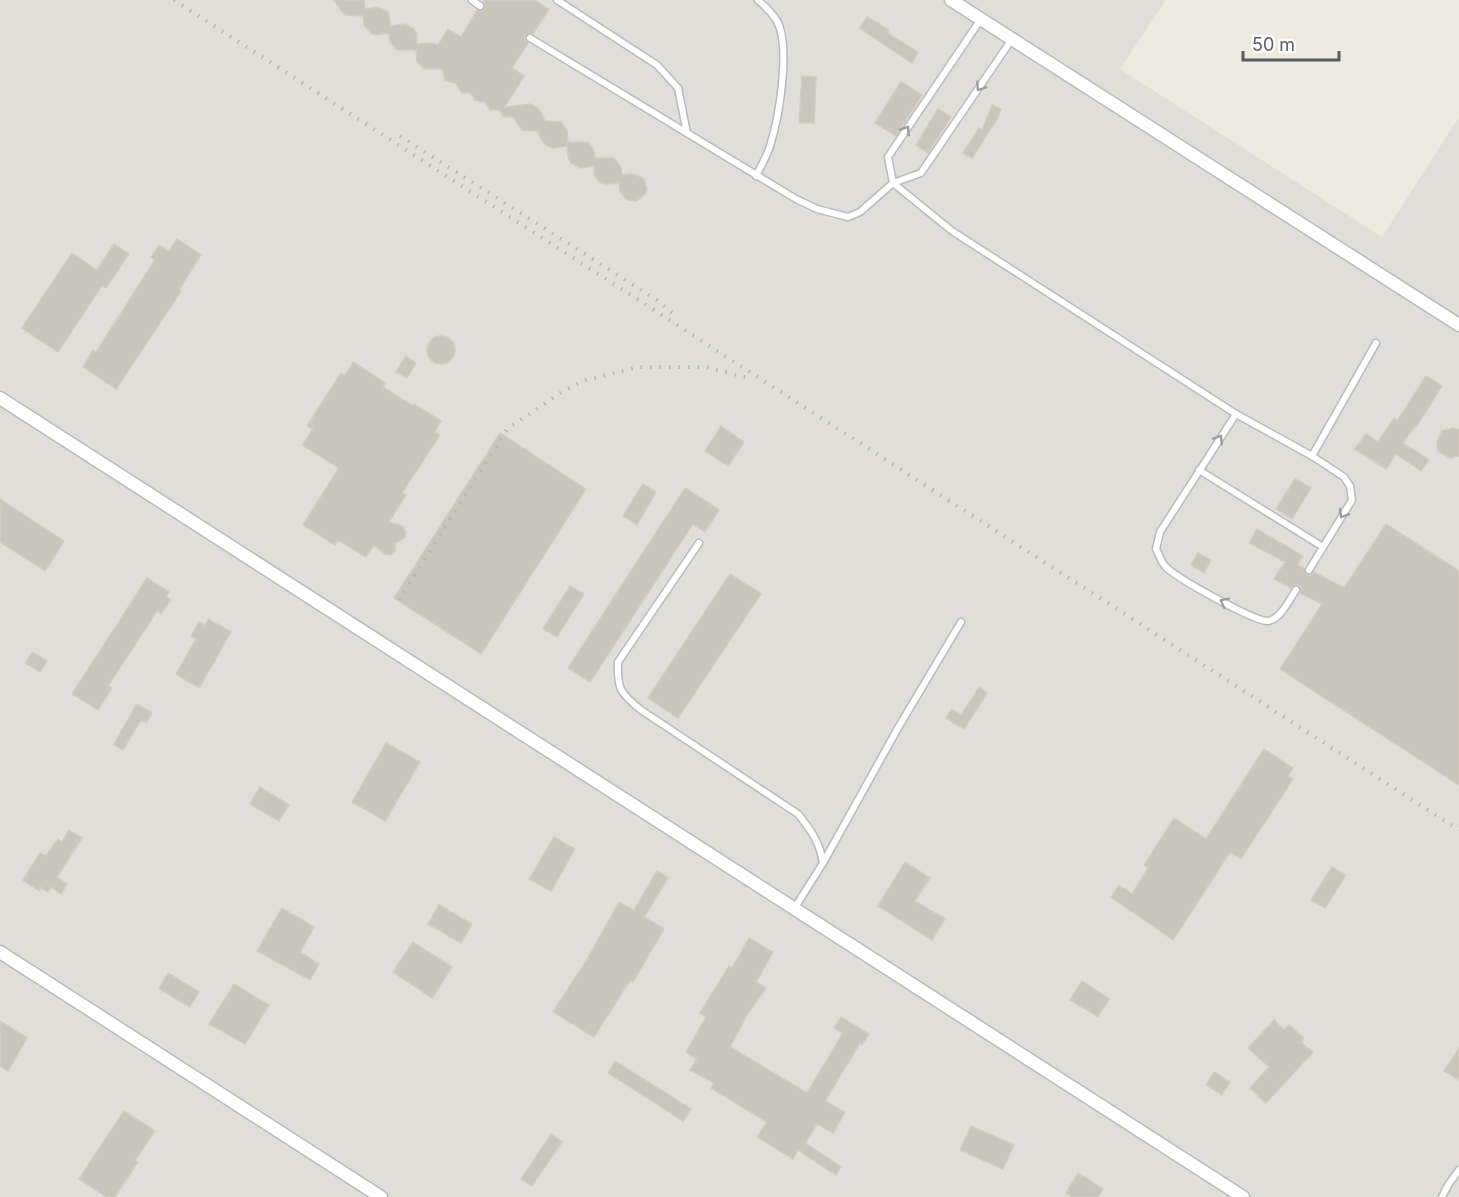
<svg xmlns="http://www.w3.org/2000/svg" width="1459" height="1197" viewBox="0 0 1459 1197" font-family="Inter,sans-serif">
<rect width="100%" height="100%" fill="#edebe0"/>
<polygon fill="#e0ded8" points="0,0 1166,0 1120,69 1382,237 1459,117 1459,1197 0,1197"/>
<g fill="#c8c5bd" stroke="#d1cdbe" stroke-width="1.5">
<polygon points="334,0 364,0 365,9 378,7 388,12 391,26 405,24 414,29 417,34 417,44 431,43 438,45 448,29 461,37 477,10 482,11 484,9 484,0 534,0 549,9 533,34 528,33 525,36 525,40 528,43 512,68 524,76 505,107 530,104 539,109 545,121 561,122 567,130 568,142 588,142 594,150 595,158 614,158 621,167 622,175 634,174 644,179 647,189 645,194 637,201 627,200 620,192 619,183 606,184 601,183 594,175 594,166 580,168 571,163 568,158 567,146 553,148 548,146 544,143 537,131 522,130 513,117 504,117 499,110 490,110 485,102 475,100 471,93 462,93 456,83 445,81 443,69 424,69 417,61 416,50 397,50 390,42 389,33 376,35 371,33 364,25 363,16 345,15"/>
<polygon points="867,17 889,30 887,33 918,52 912,63 860,28"/>
<polygon points="802,76 816,77 814,123 799,123"/>
<polygon points="901,82 922,95 896,136 875,123"/>
<polygon points="992,105 1001,109 997,119 972,158 963,153 979,128 982,130"/>
<polygon points="938,109 951,117 928,153 916,145"/>
<polygon points="177,239 201,255 179,290 181,291 116,389 83,367 93,350 96,352 155,260 151,257 159,245 169,251"/>
<polygon points="114,244 129,254 106,288 102,285 58,352 22,328 72,253 97,270"/>
<circle cx="441" cy="350" r="14"/>
<polygon points="406,356 416,363 407,378 396,372"/>
<polygon points="353,362 385,383 383,387 413,406 414,404 441,421 435,432 440,435 402,493 406,495 389,522 403,526 406,533 404,538 395,543 395,551 391,555 385,554 374,545 366,557 338,540 335,545 303,525 339,468 302,445 313,429 307,426 341,373 345,375"/>
<polygon points="1426,376 1442,386 1416,427 1415,426 1403,443 1429,460 1421,471 1396,454 1386,469 1355,449 1366,434 1378,442 1394,418 1397,421"/>
<polygon points="721,426 744,442 728,466 705,451"/>
<polygon points="1453,428 1459,430 1459,456 1450,458 1438,451 1437,441 1442,431"/>
<polygon points="500,433 586,489 481,654 394,598"/>
<polygon points="1295,479 1311,488 1292,519 1276,509"/>
<polygon points="643,484 656,492 637,525 623,516"/>
<polygon points="685,488 719,510 705,532 693,524 590,682 568,668"/>
<polygon points="0,499 64,541 45,571 0,542"/>
<polygon points="1386,524 1459,571 1459,785 1280,669 1322,604 1300,593 1301,588 1298,585 1294,585 1291,588 1274,579 1285,562 1249,543 1257,529 1303,556 1297,565 1304,568 1306,574 1311,575 1314,572 1344,588"/>
<polygon points="1198,553 1211,560 1204,573 1191,565"/>
<polygon points="730,574 761,594 678,718 648,698"/>
<polygon points="147,578 169,592 166,597 171,600 161,614 157,611 108,686 112,688 98,710 72,694"/>
<polygon points="570,586 584,594 557,637 543,629"/>
<polygon points="208,619 231,632 199,688 176,674 196,639 191,636 199,622 205,625"/>
<polygon points="32,652 47,661 40,672 25,663"/>
<polygon points="979,687 987,693 964,729 946,718 952,709 961,715"/>
<polygon points="137,704 152,713 146,723 141,720 123,750 114,744"/>
<polygon points="386,743 420,762 385,821 352,802"/>
<polygon points="1264,749 1293,768 1288,776 1293,779 1241,859 1230,852 1173,940 1111,897 1119,885 1132,894 1148,868 1144,865 1174,818 1206,839"/>
<polygon points="260,787 289,805 279,821 250,804"/>
<polygon points="69,830 82,838 57,877 67,884 61,894 51,887 48,892 41,887 39,891 23,880 40,853 46,856 58,839 62,842"/>
<polygon points="554,837 575,849 551,891 529,879"/>
<polygon points="905,862 930,878 915,901 945,919 932,940 878,906"/>
<polygon points="1332,867 1346,875 1325,908 1311,900"/>
<polygon points="657,871 668,878 644,917 664,929 633,982 630,980 594,1037 553,1012 589,956 619,902 634,910"/>
<polygon points="439,905 472,924 461,943 428,924"/>
<polygon points="282,908 314,927 300,952 319,964 310,980 257,951"/>
<polygon points="749,938 773,952 756,982 766,988 747,1015 730,1047 807,1093 843,1033 834,1028 841,1017 869,1034 862,1045 860,1043 825,1101 845,1112 833,1133 817,1124 805,1143 841,1167 836,1175 798,1150 793,1159 757,1137 767,1122 711,1088 714,1083 690,1070 697,1059 686,1052 706,1017 700,1013 729,966 732,968"/>
<polygon points="413,942 452,967 432,998 393,972"/>
<polygon points="168,973 199,992 190,1007 159,989"/>
<polygon points="1082,981 1109,999 1098,1017 1070,1000"/>
<polygon points="234,984 269,1005 245,1044 209,1024"/>
<polygon points="1274,1020 1284,1030 1289,1025 1304,1038 1301,1042 1313,1052 1266,1103 1250,1088 1269,1067 1248,1048"/>
<polygon points="0,1021 27,1038 8,1071 0,1066"/>
<polygon points="1459,1048 1459,1080 1444,1071"/>
<polygon points="615,1061 691,1109 683,1121 608,1073"/>
<polygon points="1214,1072 1230,1082 1222,1095 1206,1085"/>
<polygon points="124,1111 155,1131 135,1160 138,1162 115,1197 107,1197 79,1179"/>
<polygon points="971,1126 1014,1145 1003,1169 960,1150"/>
<polygon points="551,1134 562,1142 532,1186 521,1179"/>
<polygon points="1078,1173 1103,1189 1098,1197 1072,1197 1066,1193"/>
</g>
<g fill="none" stroke-linecap="round" stroke-linejoin="round">
<g stroke="#b8bac0" stroke-width="9">
<g id="service">
<polyline points="472,0 480,6"/>
<polyline points="557,0 657,65 678,88 687,133"/>
<polyline points="981,19 888,157 893,183 952,231 1236,414 1312,456 1376,343"/>
<polyline points="530,38 796,199 817,209 848,217 860,212 893,183 921,173 1012,39"/>
<path d="M756 176C761 166 767 156 770 146 779 118 791 47 777 21 772 13 765 6 758 0"/>
<path d="M1236 414 1160 532 1156 549C1159 554 1161 562 1165 566 1174 577 1255 622 1268 621 1281 619 1289 600 1296 590"/>
<polyline points="1199,470 1323,547"/>
<path d="M699 543 618 662C617 689 620 693 641 710L798 814C811 830 820 843 823 863"/>
<polyline points="1309,570 1352,500 1350,486 1344,477 1312,456"/>
<polyline points="794,909 823,863 898,728 961,622"/>
<polyline points="1442,1197 1448,1185 1459,1170"/>
</g>
</g>
<g stroke="#b8bac0" stroke-width="15">
<g id="minor">
<polyline points="951,0 1459,325"/>
<polyline points="0,398 1243,1197"/>
<polyline points="0,952 381,1197"/>
</g>
</g>
<use href="#service" stroke="#fff" stroke-width="6"/>
<use href="#minor" stroke="#fff" stroke-width="12"/>
<g stroke="#b4b5b5" stroke-width="4" stroke-dasharray="1.5 8" stroke-linecap="butt">
<polyline points="174,0 1459,830"/>
<polyline points="400,136 657,300 678,318"/>
<polyline points="399,600 507,429 565,390 586,380 639,367 706,367 749,378"/>
</g>
</g>
<defs><path id="oneway-chevron" d="M-2-3.5L2.5 0L-2 3.5" fill="none" stroke-width="1.6" stroke-linecap="round" stroke-linejoin="round" transform="scale(1.5)"/></defs>
<g stroke="#9b9da1">
<use href="#oneway-chevron" transform="translate(980 87) rotate(124)"/>
<use href="#oneway-chevron" transform="translate(906 130) rotate(-56)"/>
<use href="#oneway-chevron" transform="translate(1219 439) rotate(-57)"/>
<use href="#oneway-chevron" transform="translate(1343 514) rotate(122)"/>
<use href="#oneway-chevron" transform="translate(1224 602) rotate(-153)"/>
</g>
<path d="M1243 51v9h96v-9" fill="none" stroke="#595c62" stroke-width="3"/>
<text x="1252" y="51" font-size="18" fill="#595c62" stroke="#ffffff" stroke-width="4.5" paint-order="stroke">50 m</text>
</svg>
